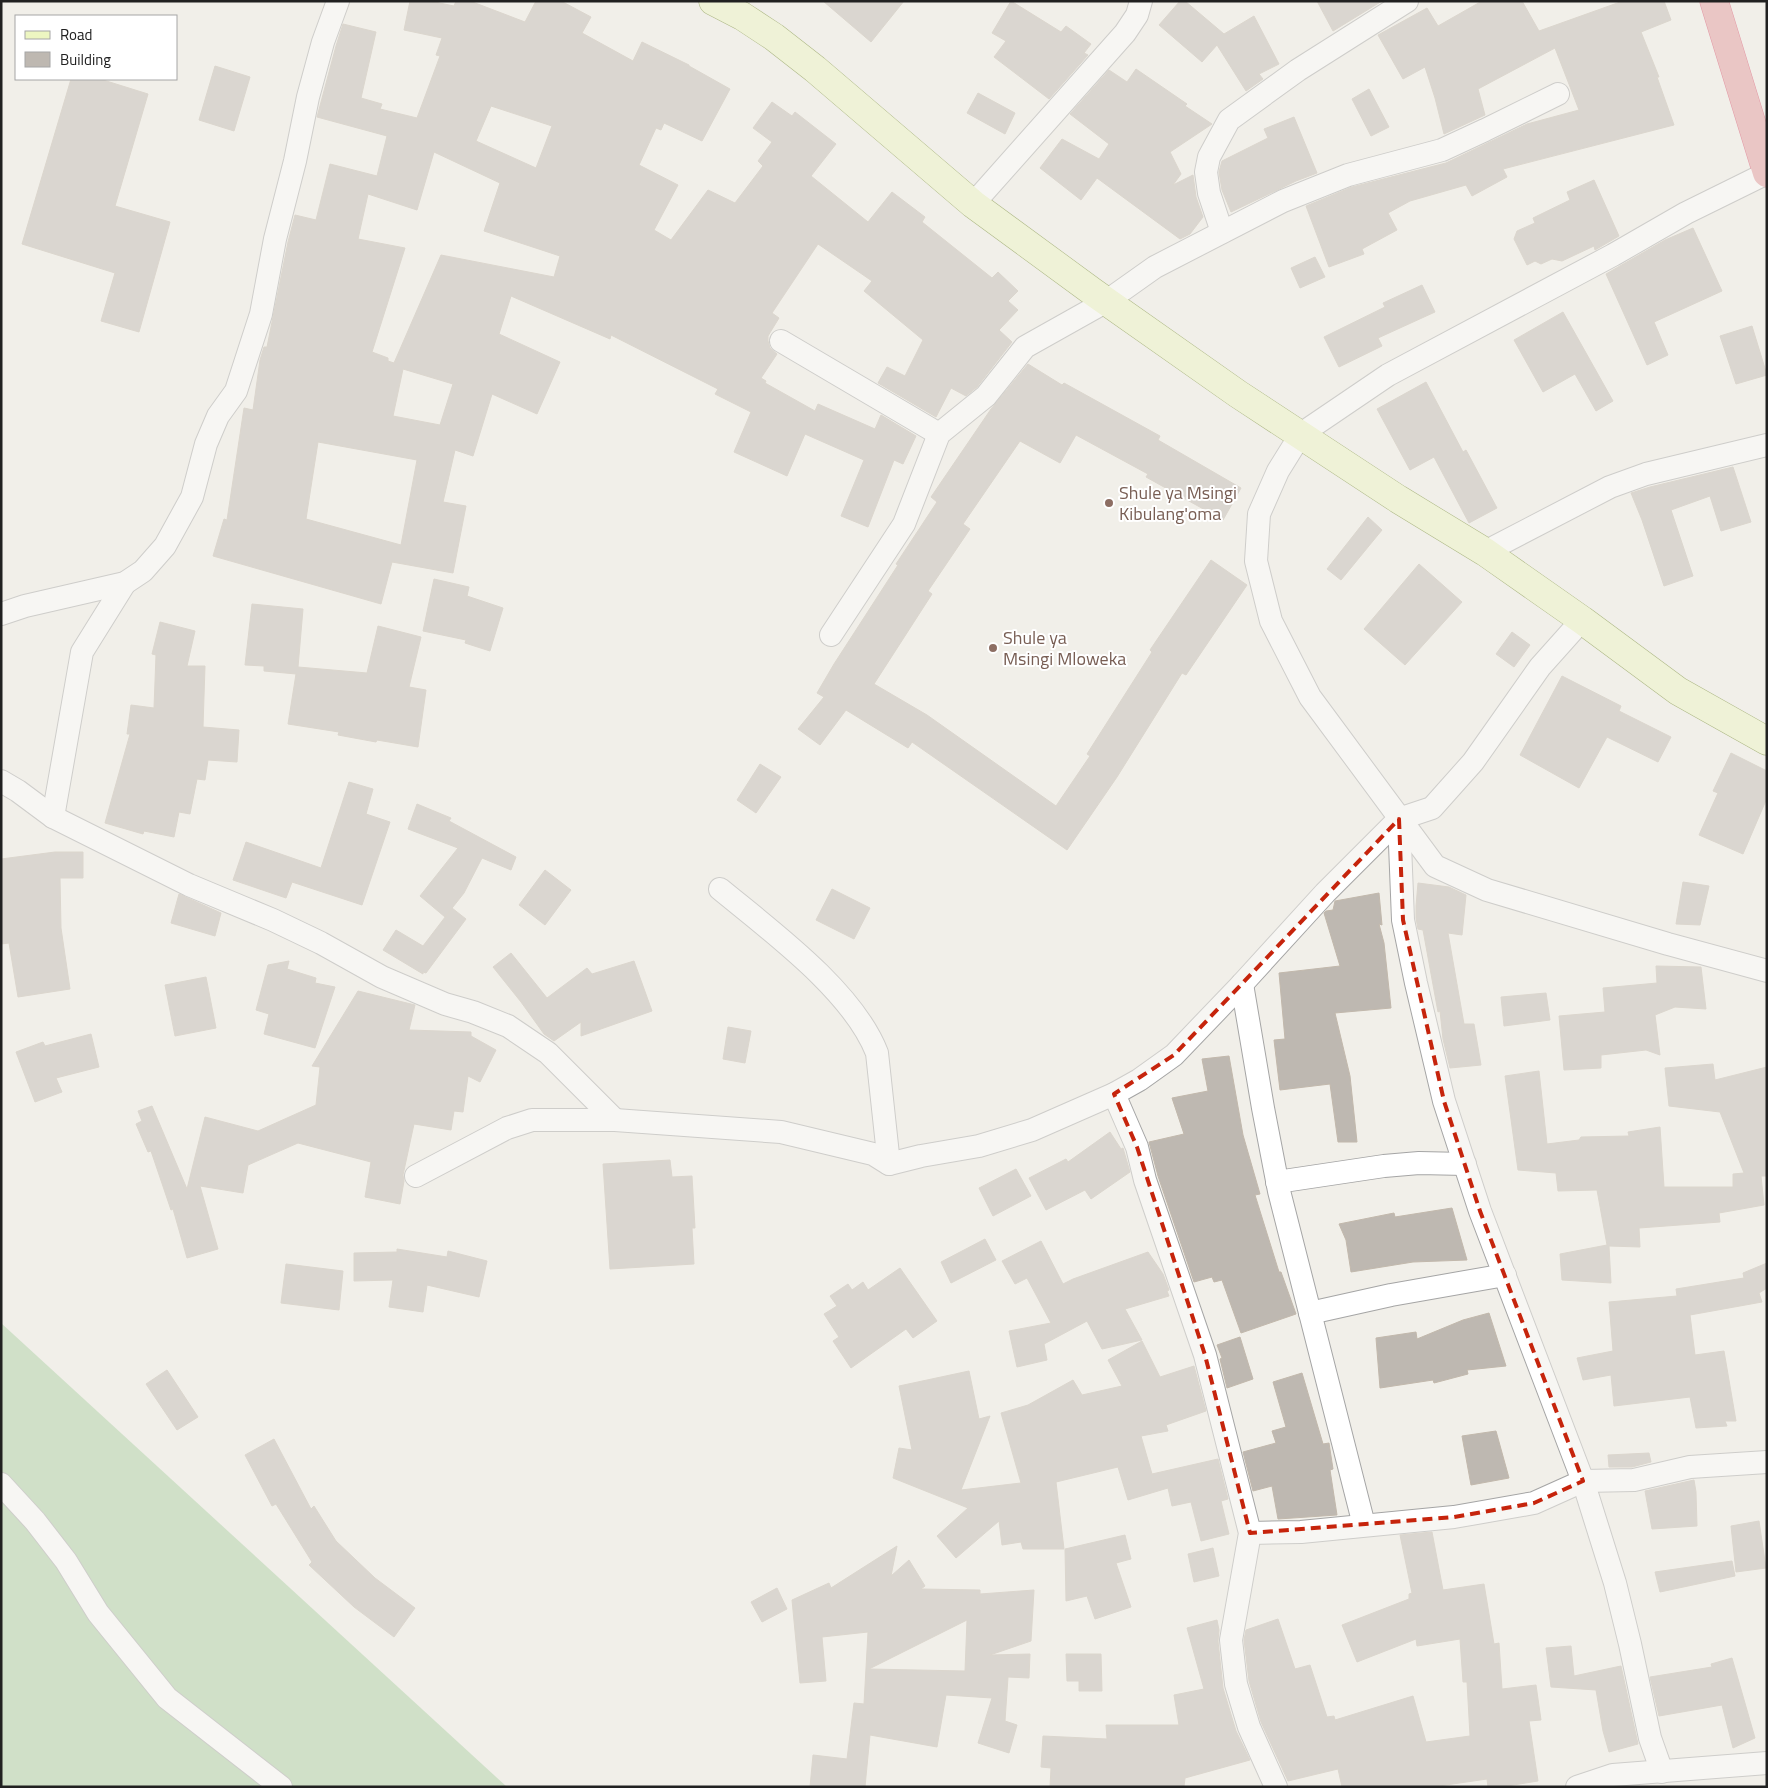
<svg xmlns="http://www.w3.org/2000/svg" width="1768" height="1788" viewBox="0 0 1768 1788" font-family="'Titillium Web',sans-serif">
<rect width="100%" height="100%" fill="#f1efe9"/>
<polygon fill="#a8cea0" points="1,1323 507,1787 1,1787"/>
<g fill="#beb8b1" stroke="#c2b8ac" fill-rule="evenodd">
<path d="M410 1H430L454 6 456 1H470L525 22 536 1H561L591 17 582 33 633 61 642 42 689 65V66L730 89 702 141 664 123 661 130 656 128 639 165 678 185 654 230 671 240 708 190 735 203 763 166 758 161 772 142 753 128 772 102 792 116 795 112 836 144 811 176 868 222 892 192 925 217 922 222 992 278 998 272 1018 291 1008 301 1018 310 999 330 1012 342 977 387 966 396 951 388 936 417 878 383 887 367 905 376 923 340 864 291 872 281 818 244 772 313 779 318 768 336V341L770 348 777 354 761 378 766 381 765 383 815 411 818 404 875 429 881 415 916 436 903 464 894 460 868 527 841 516 864 460 805 434 787 476 734 452 751 412 715 394 718 389 611 335 610 339 511 296 499 334 560 362 537 414 492 394 473 456 455 450 443 502 466 506 453 573 392 562 381 604 213 556 224 519 227 520 244 408 253 410 260 360 264 347H267L288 242 295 215 316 220 330 164 377 176 387 136 317 117 336 46 343 24 376 32 361 98 382 104 380 109 417 118 440 56 436 55 442 38 404 30ZM491 106 552 126 536 168 476 141ZM434 152 500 183 484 231 560 256 554 277 441 255 394 363 388 361V358L372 352 405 248 358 239 368 194 417 210ZM403 369 453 384 440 425 393 416ZM318 442 417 460 401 545 306 519Z"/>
<polygon points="823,1 904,1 871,42"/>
<polygon points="1011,1 1061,32 1066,26 1091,44 1084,53 1088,55 1049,99 994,57 1006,41 992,33"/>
<polygon points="1180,1 1185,1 1224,34 1254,16 1279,64 1259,74 1263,79 1246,91 1217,45 1202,62 1159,25"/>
<polygon points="1317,1 1382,1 1333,31"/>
<polygon points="1482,1 1522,1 1539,31 1623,1 1664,1 1671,20 1641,32 1659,77 1657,77 1674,125 1503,169 1507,177 1472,196 1466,185 1410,201 1388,213 1397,230 1362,249 1364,254 1329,267 1306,206 1352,187 1446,163 1527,124 1579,110 1555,48 1478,89 1485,115 1444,134 1435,98 1425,67 1403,79 1378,35 1427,8 1438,26"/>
<polygon points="215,66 250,77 234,131 199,120"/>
<polygon points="1136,69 1187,104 1185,106 1212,124 1170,152 1181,174 1173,185 1193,175 1196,197 1203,217 1190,234 1180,239 1097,178 1081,200 1040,168 1062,139 1099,159 1109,144 1070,114 1109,70 1127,82"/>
<polygon points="71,79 100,79 148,94 115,206 170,222 139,332 101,321 115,273 22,244"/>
<polygon points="1369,89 1389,127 1371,136 1352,99"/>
<polygon points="978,93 1015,113 1005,134 967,113"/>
<polygon points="1294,117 1317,173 1296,181 1231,212 1222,190 1219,172 1222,161 1268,138 1264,129"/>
<polygon points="1594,180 1619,236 1595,250 1594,246 1562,261 1552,259 1541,264 1535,261 1527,265 1514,239 1517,231 1535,223 1533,218 1570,200 1567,192"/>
<polygon points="1693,228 1722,291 1654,322 1668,355 1647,365 1606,274 1665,240"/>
<polygon points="1315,257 1325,277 1300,288 1291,268"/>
<polygon points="1422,285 1435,312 1378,338 1382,346 1339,367 1324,337 1385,307 1383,303"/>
<polygon points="1563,312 1613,401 1596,411 1575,374 1543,392 1514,340"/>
<polygon points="1752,326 1767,375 1736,384 1720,336"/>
<polygon points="1028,364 1062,385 1064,383 1160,436 1158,440 1241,488 1223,520 1146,477 1148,474 1076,435 1060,463 1020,441 963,524 970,529 928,591 932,594 874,684 927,715 1056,806 1090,756 1087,754 1152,652 1150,650 1211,560 1247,585 1186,675 1182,673 1117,777 1067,850 912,742 908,748 846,710 820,745 798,729 824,697 817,693 834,664 898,565 896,564 937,502 931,497 991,409"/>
<polygon points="1426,382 1463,452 1466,450 1497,508 1469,523 1434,457 1410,470 1377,409"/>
<polygon points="1733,467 1751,522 1721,531 1710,496 1671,510 1693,576 1664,586 1642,520 1631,493 1650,487"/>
<polygon points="1368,517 1382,530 1341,580 1327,569"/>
<polygon points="1419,564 1462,602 1405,665 1364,629"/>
<polygon points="434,579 469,587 467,596 503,608 490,651 465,643 466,640 423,631"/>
<polygon points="252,604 303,609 298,667 367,673 378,626 421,637 409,687 426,690 418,747 377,740 376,742 338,735 339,732 288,724 296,674 264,671 264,666 245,665"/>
<polygon points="160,622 195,631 187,666 205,666 203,727 239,730 237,762 208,760 205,780 197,779 190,814 179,812 174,837 144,831 143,834 105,823 130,734 127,734 131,705 154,708 156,655 152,654"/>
<polygon points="1512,632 1530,645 1514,667 1496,654"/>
<polygon points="1562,676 1621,706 1619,711 1671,737 1658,762 1607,737 1579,788 1520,755"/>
<polygon points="1731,753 1767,771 1767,798 1743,854 1699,835 1718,793 1713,791"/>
<polygon points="760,764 781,777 756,813 737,800"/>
<polygon points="349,782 373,789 366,814 390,822 362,905 292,882 286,898 233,880 246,842 321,868"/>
<polygon points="417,804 451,818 449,821 516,857 511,870 482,858 464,893 445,917 420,896 458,848 408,829"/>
<polygon points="55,852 83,852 83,878 60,878 61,928 70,989 18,997 9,943 1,944 1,859"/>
<polygon points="545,870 571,890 545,925 519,905"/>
<polygon points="1683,882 1709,886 1700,925 1676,924"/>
<polygon points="1418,883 1449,887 1466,895 1462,935 1448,933 1464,1024 1474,1024 1481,1065 1450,1068 1443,1039 1440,1011 1438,1012 1423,930 1418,929 1416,918 1416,906"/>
<polygon points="832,889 870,908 854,939 816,920"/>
<polygon points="1379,893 1382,925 1379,924 1384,943 1391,1008 1335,1013 1350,1076 1357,1142 1338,1142 1330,1084 1280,1090 1274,1040 1285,1039 1279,973 1340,966 1324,913 1326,911 1333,910 1335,901"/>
<polygon points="179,894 221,913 215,936 171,923"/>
<polygon points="452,908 466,919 426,973 423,972 423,974 383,950 396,930 423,946"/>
<polygon points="511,953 547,998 587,968 592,974 634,961 652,1011 581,1036 581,1022 554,1041 544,1034 521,1002 493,967"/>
<polygon points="289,961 287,969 316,978 315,983 335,987 315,1048 264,1034 269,1014 256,1010 268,965"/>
<polygon points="1656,966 1701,967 1706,1009 1675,1007 1655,1015 1660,1055 1646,1050 1601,1055 1601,1068 1564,1070 1559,1016 1605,1012 1603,988 1657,983"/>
<polygon points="206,977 216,1028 175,1036 165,985"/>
<polygon points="358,991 415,1005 409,1030 471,1032 471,1036 496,1050 480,1082 468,1076 463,1112 454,1111 451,1130 414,1124 403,1175 404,1181 400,1204 365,1197 371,1162 298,1143 248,1165 243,1193 200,1186 218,1249 187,1258 173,1209 171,1210 151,1151 148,1152 136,1124 142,1121 138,1111 152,1106 187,1189 205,1117 258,1131 316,1105 320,1067 312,1066"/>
<polygon points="1546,993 1550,1020 1504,1026 1501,997"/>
<polygon points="728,1027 751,1031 745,1063 723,1059"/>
<polygon points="91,1034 99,1067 56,1078 62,1092 35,1102 16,1052 43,1042 45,1046"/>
<polygon points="1229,1056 1243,1135 1260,1194 1255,1195 1279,1272 1281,1272 1296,1314 1241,1333 1222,1280 1214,1282 1212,1277 1194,1282 1158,1176 1149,1142 1184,1134 1172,1098 1208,1091 1202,1059"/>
<polygon points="1713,1064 1715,1080 1767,1067 1767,1176 1761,1176 1764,1205 1719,1213 1720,1222 1639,1228 1640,1247 1609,1246 1611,1283 1562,1280 1560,1254 1607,1245 1597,1190 1558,1191 1556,1173 1518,1170 1505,1076 1539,1071 1547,1144 1579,1140 1581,1137 1629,1136 1628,1132 1660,1127 1664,1187 1733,1187 1733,1174 1744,1173 1720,1112 1669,1106 1665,1068"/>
<polygon points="1110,1132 1121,1149 1123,1148 1130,1172 1091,1199 1085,1190 1046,1210 1029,1178 1066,1159 1068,1162"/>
<polygon points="670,1160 672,1177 692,1176 695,1228 692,1228 694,1264 610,1269 603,1164"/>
<polygon points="1016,1169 1031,1196 993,1216 979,1188"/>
<polygon points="1452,1208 1467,1260 1413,1262 1351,1272 1346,1240 1339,1224 1394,1213 1395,1217"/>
<polygon points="985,1239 996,1260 951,1283 941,1262"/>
<polygon points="1041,1241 1063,1284 1073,1279 1148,1252 1163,1274 1169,1290 1167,1291 1169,1296 1125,1309 1142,1340 1102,1349 1087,1321 1044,1344 1047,1360 1017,1367 1009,1331 1051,1323 1027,1278 1015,1284 1002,1261"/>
<polygon points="397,1249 447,1257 448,1251 487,1261 479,1297 427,1285 423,1312 389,1307 393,1280 354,1281 354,1253 397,1252"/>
<polygon points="1767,1263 1767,1288 1759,1293 1762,1302 1690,1315 1695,1355 1724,1351 1736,1421 1725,1421 1727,1426 1696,1428 1690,1397 1614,1406 1611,1375 1583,1380 1577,1358 1613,1351 1609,1302 1677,1296 1676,1289 1744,1278 1743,1273"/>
<polygon points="286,1264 343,1271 339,1310 281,1303"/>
<polygon points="900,1268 937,1321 913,1338 906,1329 851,1368 833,1341 839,1337 824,1314 837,1306 830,1296 848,1284 852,1290 863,1282 868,1290"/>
<polygon points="1489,1313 1506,1366 1467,1370 1468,1374 1434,1383 1433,1380 1380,1388 1376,1338 1416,1332 1417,1339 1463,1320"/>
<polygon points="1240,1337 1253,1379 1227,1388 1220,1359 1222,1358 1217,1345"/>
<polygon points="1142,1341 1160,1377 1194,1366 1206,1411 1166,1425 1168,1431 1141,1436 1152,1474 1218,1459 1228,1499 1221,1501 1229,1534 1201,1541 1191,1502 1172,1506 1168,1488 1128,1500 1118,1467 1056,1482 1064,1549 1023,1549 1021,1542 1002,1545 999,1521 956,1558 937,1536 968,1508 893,1478 899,1448 912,1450 899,1386 969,1371 979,1419 990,1416 961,1490 1021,1483 1001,1413 1028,1405 1073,1380 1082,1395 1122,1386 1108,1360"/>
<polygon points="167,1370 198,1417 177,1430 146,1384"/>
<polygon points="1302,1373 1323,1444 1329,1443 1333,1469 1330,1470 1337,1515 1278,1519 1272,1486 1253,1491 1243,1452 1276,1443 1272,1431 1286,1427 1273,1382"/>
<polygon points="1496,1431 1509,1478 1471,1485 1462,1436"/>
<polygon points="274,1439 311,1509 314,1506 336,1541 375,1578 415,1608 394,1637 354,1607 309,1565 312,1562 276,1504 272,1506 245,1455"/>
<polygon points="1649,1453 1651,1462 1632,1467 1609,1467 1608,1455"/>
<polygon points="1694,1480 1696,1492 1697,1526 1652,1529 1645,1491"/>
<polygon points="1759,1521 1766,1568 1736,1572 1731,1526"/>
<polygon points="1432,1532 1443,1590 1484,1584 1494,1644 1499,1643 1502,1689 1536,1685 1541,1720 1529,1721 1538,1781 1501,1787 1488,1787 1487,1779 1432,1787 1342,1787 1338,1769 1288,1781 1261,1722 1249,1681 1244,1640 1246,1630 1278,1619 1295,1669 1310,1665 1327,1717 1334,1716 1335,1720 1413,1696 1426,1742 1470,1736 1467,1682 1463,1682 1460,1639 1417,1646 1416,1639 1357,1662 1342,1625 1409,1599 1409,1594 1412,1593 1400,1535"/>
<polygon points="1125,1535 1131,1559 1116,1563 1131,1607 1095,1619 1087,1596 1066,1601 1065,1549"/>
<path d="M897 1546 891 1576 909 1560 925 1586 921 1589 980 1590V1594L1034 1590 1031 1641 990 1655 1030 1654 1029 1678 1008 1677 1005 1721 1017 1725 1009 1753 978 1743 992 1698 946 1695 937 1747 870 1735 865 1787H810L813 1755 847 1759 854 1703 864 1704 868 1632 822 1637 826 1681 800 1683 792 1600 829 1583 831 1588ZM967 1620 965 1671 869 1669Z"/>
<polygon points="1213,1548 1219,1576 1194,1582 1188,1554"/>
<polygon points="1732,1561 1735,1576 1660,1592 1655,1572"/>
<polygon points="777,1588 787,1609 762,1622 751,1602"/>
<polygon points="1217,1620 1219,1630 1218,1641 1223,1688 1236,1731 1250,1760 1185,1778 1184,1787 1050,1787 1051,1768 1041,1767 1043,1736 1107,1739 1106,1725 1179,1725 1174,1695 1204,1689 1187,1628"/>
<polygon points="1571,1646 1574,1676 1621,1666 1638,1744 1609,1752 1603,1731 1596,1690 1551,1687 1546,1648"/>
<polygon points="1066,1654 1101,1654 1102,1691 1079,1691 1079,1681 1067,1681"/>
<polygon points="1732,1658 1755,1738 1733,1748 1722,1705 1659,1716 1650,1677 1712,1667 1711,1664"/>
</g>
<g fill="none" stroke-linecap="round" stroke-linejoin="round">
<g stroke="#a5a5a5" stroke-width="24">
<g id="street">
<polyline points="1767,173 1686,213 1613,255 1388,375 1301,434 1278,471 1259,514 1256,561 1271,621 1310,697 1435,866 1487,890 1668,944 1767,971"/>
<polyline points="973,204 1125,33 1137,15 1141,1"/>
<polyline points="1222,232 1209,193 1206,172 1209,157 1229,120 1298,70 1407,1"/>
<polyline points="781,341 939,434"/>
<polyline points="1485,552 1610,487 1646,474 1767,445"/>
<polyline points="1,614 25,606 125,583 143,571 165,546 192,497 206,444 218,416 236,391 261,314 275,239 295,161 308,97 323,42 338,1"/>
<polyline points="1582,620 1540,667 1473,762 1432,808 1399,819 1403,920 1416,983 1444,1101 1480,1211 1583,1481 1615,1583 1630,1644 1650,1738 1662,1772"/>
<polyline points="831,635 904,524 939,434 986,396 1025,347 1107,301 1155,267 1283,201 1348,175 1442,150 1485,130 1558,94"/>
<polyline points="1,781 18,791 53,817 189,885 273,920 321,943 382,977 445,1004 473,1012 508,1026 548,1053 615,1120"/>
<polyline points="53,817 82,652 125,583"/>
<path d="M720 889C771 931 853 991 877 1053L889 1164"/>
<polyline points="1242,984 1263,1108 1279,1191 1364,1525"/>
<polyline points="1114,1094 1137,1147 1145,1180 1205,1355 1250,1533 1231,1640 1236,1684 1249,1727 1276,1787"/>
<polyline points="416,1176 507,1128 532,1120 615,1120 781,1132 873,1154 889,1164 921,1156 979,1146 1032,1130 1114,1094 1139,1080 1174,1055 1242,984 1325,893 1399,819"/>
<polyline points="1277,1182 1384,1166 1419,1163 1465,1164"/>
<polyline points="1310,1313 1391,1295 1505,1275"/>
<polyline points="1,1484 35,1521 66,1561 98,1613 167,1698 281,1787"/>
<polyline points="1250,1533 1301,1532 1454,1517 1534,1503 1583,1481 1634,1480 1690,1467 1767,1462"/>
<polyline points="1577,1787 1613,1775 1767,1763"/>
</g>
</g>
<g stroke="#5c750c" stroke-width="29">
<polyline id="secondary" points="713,1 742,16 774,37 815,69 973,204 1093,292 1238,394 1398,499 1485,552 1582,620 1678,691 1767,741"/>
</g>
<g stroke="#d13355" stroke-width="29">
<polyline id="highway" points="1714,1 1767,173"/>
</g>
<use href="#street" stroke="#fff" stroke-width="22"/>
<use href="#secondary" stroke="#edf6c1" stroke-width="28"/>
<use href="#highway" stroke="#e3969a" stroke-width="28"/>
</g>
<path d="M0 0H1768V1788H0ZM1399 819 1403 920 1444 1101 1480 1211 1583 1481 1534 1503 1454 1517 1250 1533 1205 1355 1137 1147 1114 1094 1174 1055Z" fill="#f1efe9" fill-opacity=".55" fill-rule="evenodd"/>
<path fill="none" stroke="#c6240c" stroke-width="4" stroke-dasharray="10 6" stroke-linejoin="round" d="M1399 819 1403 920 1444 1101 1480 1211 1583 1481 1534 1503 1454 1517 1250 1533 1205 1355 1137 1147 1114 1094 1174 1055Z"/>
<g fill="#8d6e63" stroke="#fff" stroke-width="2">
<circle cx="1109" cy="503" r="5"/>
<circle cx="993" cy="648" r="5"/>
</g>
<g text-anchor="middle" stroke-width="4" stroke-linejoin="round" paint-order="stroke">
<g font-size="18" fill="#785e54" stroke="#fff" text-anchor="start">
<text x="1119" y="499">Shule ya Msingi<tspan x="1119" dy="21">Kibulang'oma</tspan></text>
<text x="1003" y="644">Shule ya<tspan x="1003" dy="21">Msingi Mloweka</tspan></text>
</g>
</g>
<rect width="1768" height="1788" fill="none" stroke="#212121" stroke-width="5"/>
<rect x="15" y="15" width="162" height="65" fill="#ffffff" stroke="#a6a6a6"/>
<rect x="25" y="31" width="25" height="8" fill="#edf6c1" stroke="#a6a6a6"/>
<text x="60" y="40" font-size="15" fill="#212121">Road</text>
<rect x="25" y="52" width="25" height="15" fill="#beb8b1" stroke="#a6a6a6"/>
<text x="60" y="65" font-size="15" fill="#212121">Building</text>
</svg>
